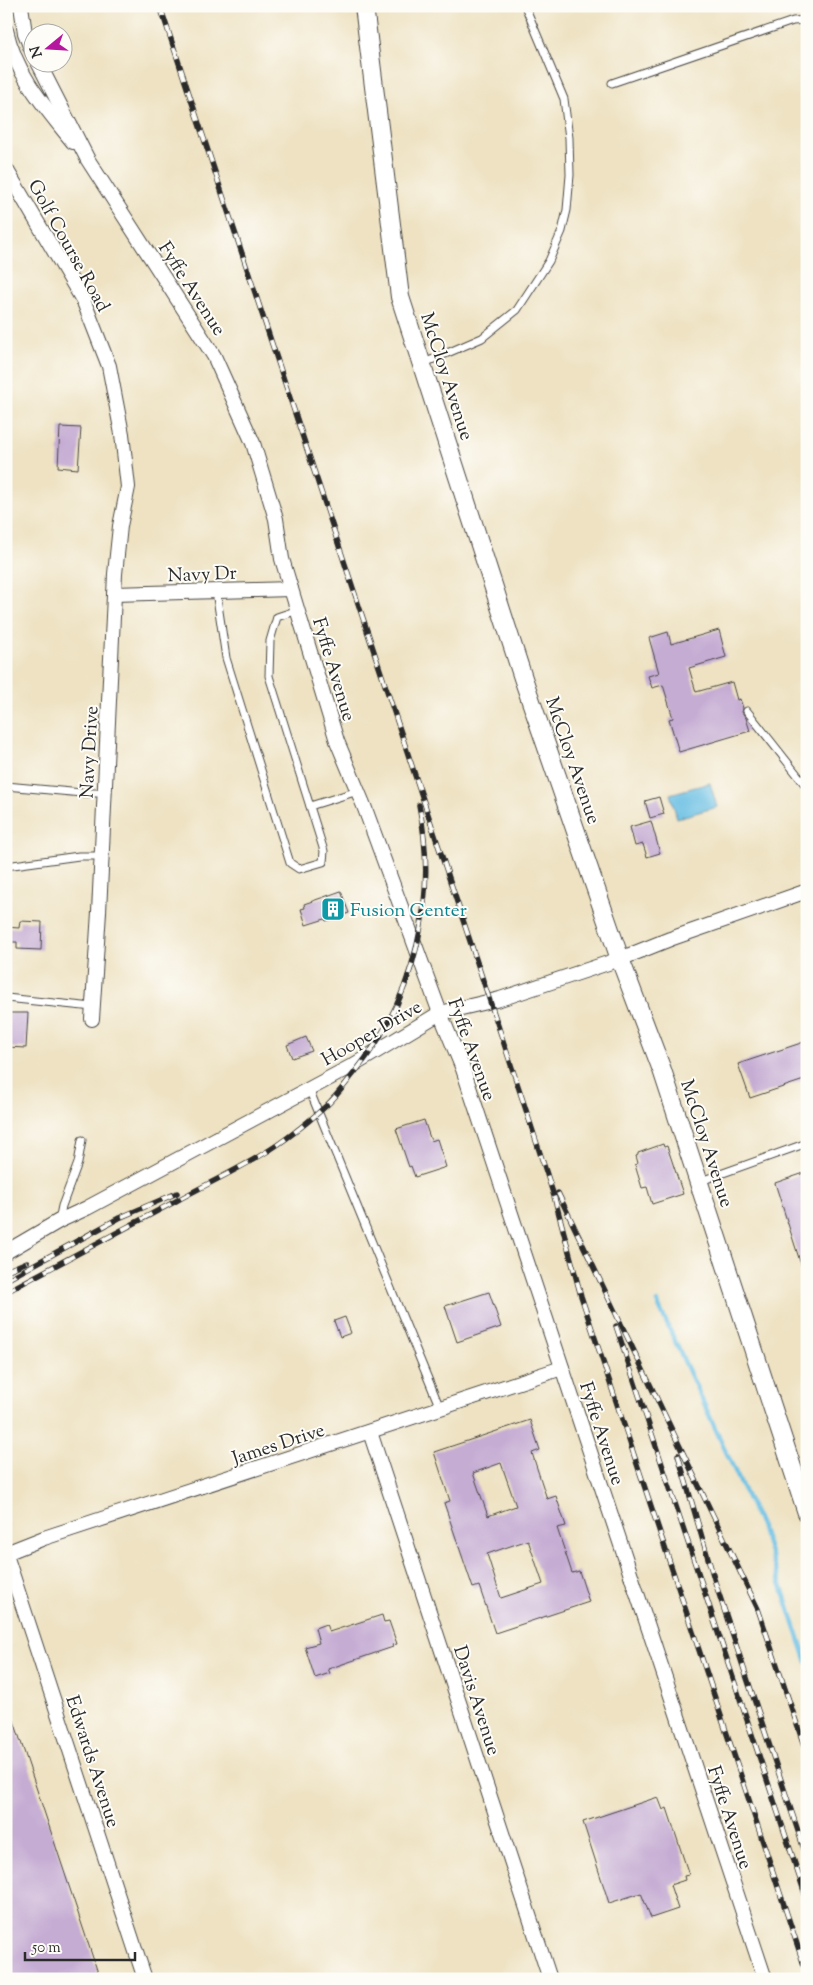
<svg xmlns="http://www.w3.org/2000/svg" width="813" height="1985" viewBox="0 0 813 1985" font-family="'Sorts Mill Goudy',serif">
<rect width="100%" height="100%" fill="#fdfcf7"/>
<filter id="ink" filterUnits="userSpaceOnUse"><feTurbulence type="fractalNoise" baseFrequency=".02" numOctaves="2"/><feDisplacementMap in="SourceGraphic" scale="10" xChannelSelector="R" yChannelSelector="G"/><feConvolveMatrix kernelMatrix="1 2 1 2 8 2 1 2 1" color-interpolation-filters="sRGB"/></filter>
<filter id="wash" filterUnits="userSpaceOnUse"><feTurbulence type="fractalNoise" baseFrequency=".0096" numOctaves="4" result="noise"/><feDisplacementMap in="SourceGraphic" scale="20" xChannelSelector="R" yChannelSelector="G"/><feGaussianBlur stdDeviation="1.12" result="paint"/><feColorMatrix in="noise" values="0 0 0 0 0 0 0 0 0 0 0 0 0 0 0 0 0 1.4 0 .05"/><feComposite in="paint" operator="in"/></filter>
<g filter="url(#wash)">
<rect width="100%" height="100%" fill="#eee2c2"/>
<polygon fill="#66bee3" stroke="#487487" points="710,783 717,807 677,818 670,794"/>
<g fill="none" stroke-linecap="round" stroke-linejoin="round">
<polyline stroke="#66bee3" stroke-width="4.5" points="657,1302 763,1532 807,1662"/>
</g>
<g id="blocks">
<g fill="#c5acd3" fill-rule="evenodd">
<polygon points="60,427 81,428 78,469 58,467"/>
<polygon points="719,630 726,657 689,668 696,692 732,682 737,700 740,699 743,708 742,712 746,718 750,731 679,752 669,719 673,718 663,685 652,688 648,676 659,673 649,638 668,632 671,644"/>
<polygon points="659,797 664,814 650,818 645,801"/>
<polygon points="651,821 660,853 647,857 643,844 635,846 630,827"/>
<polygon points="341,891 349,913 326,921 325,919 306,925 301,909 305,908 304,904"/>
<polygon points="20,921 42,922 41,950 17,949 17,942 6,942 6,927 19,928"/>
<polygon points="6,1013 28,1013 26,1048 6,1047"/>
<polygon points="306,1037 312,1051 292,1058 287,1045"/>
<polygon points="807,1041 807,1079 750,1098 738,1064"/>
<polygon points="424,1120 431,1141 437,1139 446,1167 415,1177 411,1166 409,1167 396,1129"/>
<polygon points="663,1144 664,1147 667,1146 683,1194 652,1204 647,1187 642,1188 635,1165 638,1163 636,1156 638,1155 638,1153"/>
<polygon points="807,1172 807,1274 804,1274 775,1183"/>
<polygon points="489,1292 501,1327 457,1342 445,1306"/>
<polygon points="345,1317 351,1333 340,1337 334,1321"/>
<path d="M530 1420 540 1450 532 1453 547 1499 556 1496 566 1526 557 1528 572 1573 579 1571 589 1602 495 1633 479 1586 473 1588 444 1503 450 1501 434 1452ZM501 1463 516 1506 488 1516 473 1473ZM528 1540 543 1584 501 1598 487 1554Z"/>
<polygon points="382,1615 384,1622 389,1621 397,1644 392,1645 393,1647 328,1669 330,1673 315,1678 305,1647 319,1643 315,1628 326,1624 329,1632"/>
<polygon points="6,1703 8,1703 100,1979 6,1979"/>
<polygon points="658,1797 663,1810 667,1808 689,1875 684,1876 685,1880 670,1885 678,1909 651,1918 641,1893 609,1903 583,1822"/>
</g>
</g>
</g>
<g filter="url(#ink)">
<use href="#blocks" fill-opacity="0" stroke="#484642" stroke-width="1"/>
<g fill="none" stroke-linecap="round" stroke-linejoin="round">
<g stroke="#484642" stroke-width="9">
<g id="service">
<polyline points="612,83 793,21 807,20"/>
<polyline points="422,364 482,338 517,310 549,261 562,231 567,210 570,175 569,138 564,99 525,6"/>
<polyline points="216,591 226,658 290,863 299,869 323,862 324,851 269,676 270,641 277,617 298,610"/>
<polyline points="747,711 807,787"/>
<polyline points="6,786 82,793 105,793"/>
<polyline points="310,806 358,791"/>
<polyline points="6,866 79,856 102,856"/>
<polyline points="6,998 93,1007"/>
<polyline points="309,1089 440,1408"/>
<polyline points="698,1182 807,1143"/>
<polyline points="59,1221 62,1206 78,1163 82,1140"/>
</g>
</g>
<g stroke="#484642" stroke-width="16">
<g id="minor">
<polyline points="21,6 25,33 32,51"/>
<path d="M6 30C16 75 45 107 73 142"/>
<polyline points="38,62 88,160 214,356 253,443 276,519 282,559 337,741 364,806 440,1013 463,1069 765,1979"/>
<polyline points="6,169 84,302 109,366 122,434 128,487 120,526 115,574 99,912 92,1019"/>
<polyline points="114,594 291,589"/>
<polyline points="6,1252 59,1221 87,1208 352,1066 440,1013 500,999 620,959 670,939 807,891"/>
<polyline points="370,1432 550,1979"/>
<polyline points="6,1553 44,1538 562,1368"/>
<polyline points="6,1555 145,1979"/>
</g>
</g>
<g stroke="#484642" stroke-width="20">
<polyline id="tertiary" points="364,6 400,297 523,678 620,959 662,1070 807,1513"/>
</g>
<use href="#service" stroke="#fff" stroke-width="7"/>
<use href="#minor" stroke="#fff" stroke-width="14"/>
<use href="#tertiary" stroke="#fff" stroke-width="18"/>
<g stroke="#2b2b2b" stroke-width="5.5">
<g id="rail">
<polyline points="160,6 524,1104 554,1196 581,1296 807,1974"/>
<polyline points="558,1193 758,1609 807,1754"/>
<polyline points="6,1271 27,1262"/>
<polyline points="6,1280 119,1218 177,1193"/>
<path d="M6 1292C63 1262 119 1231 176 1201 205 1185 235 1171 263 1154 285 1141 307 1123 326 1106 337 1096 346 1083 355 1072 416 997 438 898 419 805"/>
<polyline points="616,1326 807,1900"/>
<polyline points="678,1455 715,1582 807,1858"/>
</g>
</g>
<use href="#rail" stroke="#fdfcf7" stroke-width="4" stroke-dasharray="11" stroke-linecap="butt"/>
</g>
</g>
<defs>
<g id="building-square" transform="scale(1.25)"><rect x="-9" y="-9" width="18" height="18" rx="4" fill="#0f9aa8" stroke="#fdfcf7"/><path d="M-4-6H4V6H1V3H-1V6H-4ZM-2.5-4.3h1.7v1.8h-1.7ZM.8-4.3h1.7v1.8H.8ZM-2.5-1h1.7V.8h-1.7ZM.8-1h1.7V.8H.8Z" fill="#fff"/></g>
</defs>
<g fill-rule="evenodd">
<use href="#building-square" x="333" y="909"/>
</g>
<g text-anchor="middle" stroke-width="4" stroke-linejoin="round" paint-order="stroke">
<g font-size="19" fill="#2b2b2b" stroke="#fdfcf7">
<text transform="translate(70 245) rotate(61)" y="7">Golf Course Road</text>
<text transform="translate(193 288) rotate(57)" y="7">Fyffe Avenue</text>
<text transform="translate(448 376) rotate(72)" y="7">McCloy Avenue</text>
<text transform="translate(202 573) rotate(-2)" y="7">Navy Dr</text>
<text transform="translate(335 669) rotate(73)" y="7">Fyffe Avenue</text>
<text transform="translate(88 752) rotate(-87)" y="7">Navy Drive</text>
<text transform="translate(574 760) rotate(71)" y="7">McCloy Avenue</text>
<text transform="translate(371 1032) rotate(-30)" y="7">Hooper Drive</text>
<text transform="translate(473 1049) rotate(70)" y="7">Fyffe Avenue</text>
<text transform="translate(708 1143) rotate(72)" y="7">McCloy Avenue</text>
<text transform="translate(603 1433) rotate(72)" y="7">Fyffe Avenue</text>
<text transform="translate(278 1443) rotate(-18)" y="7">James Drive</text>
<text transform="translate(478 1700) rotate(72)" y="7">Davis Avenue</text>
<text transform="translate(94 1761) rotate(72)" y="7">Edwards Avenue</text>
<text transform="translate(731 1817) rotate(72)" y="7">Fyffe Avenue</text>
</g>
<g font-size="19" fill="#0d838f" stroke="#fdfcf7" text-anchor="start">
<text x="350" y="916">Fusion Center</text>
</g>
</g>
<rect width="813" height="1985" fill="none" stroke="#fdfcf7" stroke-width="25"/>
<g transform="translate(48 48) rotate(252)"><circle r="24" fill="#fdfcf7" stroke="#a9a8a5"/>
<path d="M0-4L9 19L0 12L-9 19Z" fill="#b5179e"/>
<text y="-8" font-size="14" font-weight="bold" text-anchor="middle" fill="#2b2b2b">N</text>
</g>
<path d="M25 1952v8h110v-8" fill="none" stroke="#2b2b2b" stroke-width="2.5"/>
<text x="32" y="1952" font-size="15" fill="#2b2b2b" stroke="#fdfcf7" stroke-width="4" paint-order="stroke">50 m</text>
</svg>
